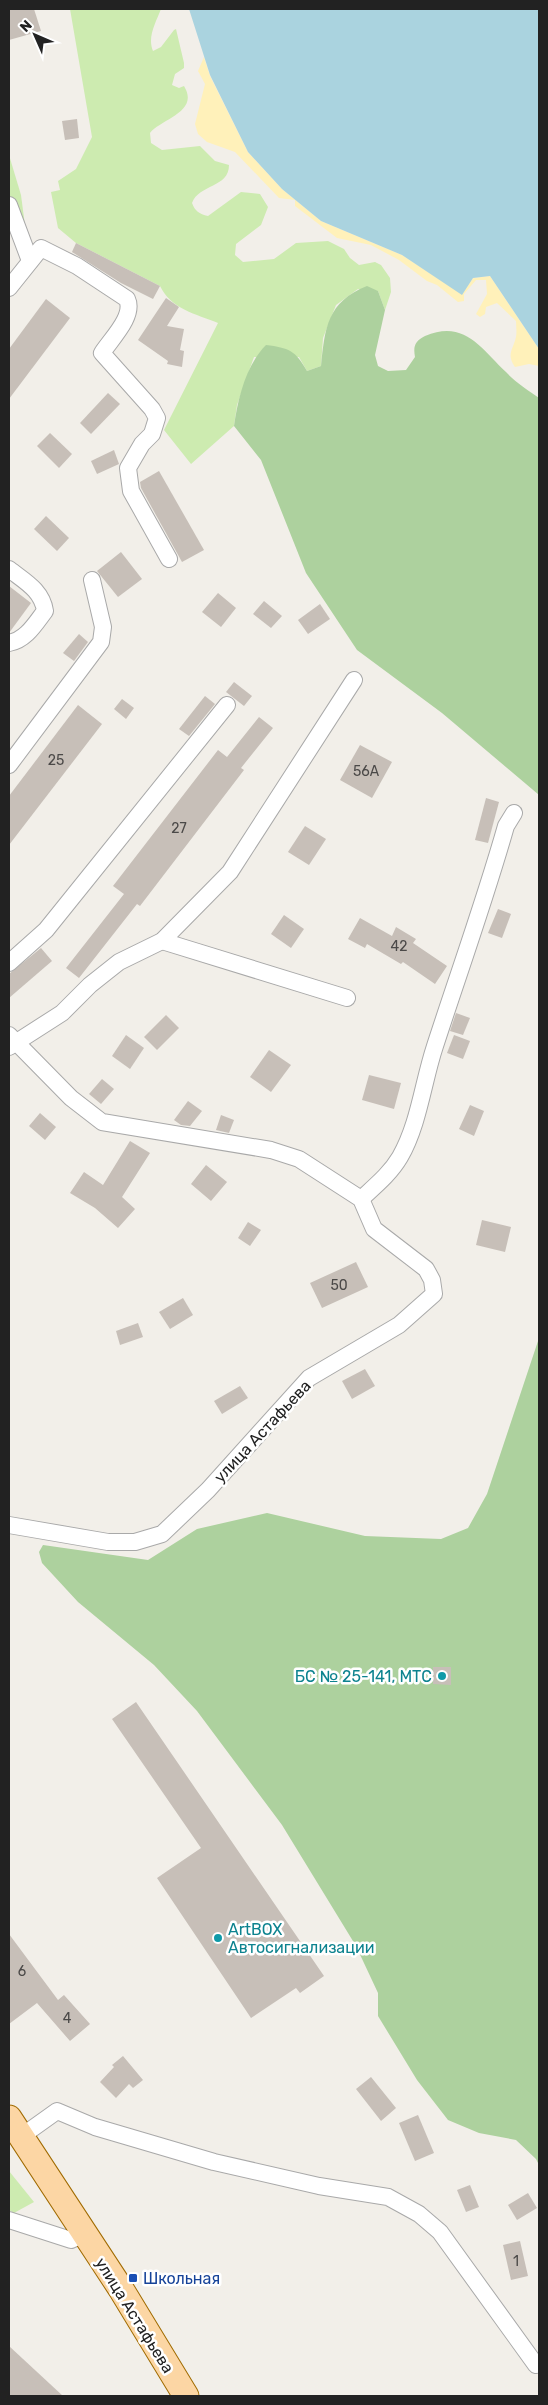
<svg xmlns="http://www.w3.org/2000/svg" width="548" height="2405" viewBox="0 0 548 2405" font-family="Rubik,sans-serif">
<rect width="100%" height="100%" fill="#f2efe9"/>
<g fill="#cdebb0">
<path d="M70 9H161C156 22 147 37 153 51L161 47 174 30 176 29 184 63V68L175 74 172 85 179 88 184 86C200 112 161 119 150 133L151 143 162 150 200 146 215 161 229 165C229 188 199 184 192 203 195 211 199 214 208 216L241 192 260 194 268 207 261 225 236 244 235 255 243 262 274 259 296 243 328 241 344 249 350 258 359 265 375 262 381 265 390 278 391 292 385 310 378 291 358 289 336 305 323 338 321 366 307 371 299 357H254L237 405 234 426 191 464 164 430 218 323C196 314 171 309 160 286L76 243 58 228 51 192 60 190 58 181 76 169 92 137Z"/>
<polygon points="9,155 21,195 27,241 9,200"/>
<polygon points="9,2171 34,2202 14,2213 9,2210"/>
</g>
<g fill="#add19e">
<path d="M367 286 378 291 385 310 375 355 378 366 388 371 406 370 415 357C413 346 415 341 425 336 464 319 481 348 506 372 515 382 528 390 539 398V795L442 713 357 650 306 573 261 460 234 426C238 398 246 365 266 345 289 348 295 350 307 371L321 366C325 328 327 302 367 286Z"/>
<polygon points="539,1338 539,2165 536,2159 516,2140 479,2133 448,2120 417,2080 378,2016 378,1993 356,1946 282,1825 197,1711 154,1665 78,1602 42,1563 39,1552 43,1545 148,1560 197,1529 267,1513 365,1536 441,1539 468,1528 487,1494"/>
</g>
<path fill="#fff1ba" d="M204 57 210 76 248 152 282 189 321 221 402 255 462 294 473 278 490 276 539 349V366L529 364 515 367C506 354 513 350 516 337 517 332 516 326 516 321L497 303 486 307 485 314 480 317 476 314 487 294 486 280H476L464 294V301L458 302 437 285 427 281 399 260 371 245 337 238 295 206V200L279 198 235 152 207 142 198 134 195 124 205 84 198 71Z"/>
<polygon fill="#aad3df" points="189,9 539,9 539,349 490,276 473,278 462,295 402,255 321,221 282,189 248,152 210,75"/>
<g fill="#c7bfb8">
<polygon points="9,9 34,9 41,31 9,40"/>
<polygon points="77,119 79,138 65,140 62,121"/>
<polygon points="76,243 160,286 153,299 121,283 72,252"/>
<polygon points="166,298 179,307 167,326 184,329 180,350 184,351 182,367 167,364 168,361 138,340"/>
<polygon points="46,299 70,318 9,399 9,349"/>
<polygon points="108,393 120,404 91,434 80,423"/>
<polygon points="50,433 72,454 59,468 37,446"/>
<polygon points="114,450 119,464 97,474 91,461"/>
<polygon points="159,471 204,550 182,562 141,488 140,482"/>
<polygon points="46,516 69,538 57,551 34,529"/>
<polygon points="121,552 142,579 118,597 97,571"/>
<polygon points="9,586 31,603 9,633"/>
<polygon points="218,593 236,608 221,627 202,612"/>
<polygon points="264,601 282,616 271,628 253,614"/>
<polygon points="320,604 330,619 308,634 298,620"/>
<polygon points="79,634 88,642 74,661 63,653"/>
<polygon points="234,682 252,696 244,706 226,692"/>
<polygon points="205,696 215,704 189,736 179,729"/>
<polygon points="122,699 134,708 126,719 114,709"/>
<polygon points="78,705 102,724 9,845 9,796"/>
<polygon points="259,717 273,728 241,768 244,770 140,906 137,904 79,978 66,968 124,894 113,886 218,750 227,757"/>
<polygon points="360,745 392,762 372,798 340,780"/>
<polygon points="486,798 499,802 488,843 475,840"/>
<polygon points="305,826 326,839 309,865 288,852"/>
<polygon points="498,909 511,914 502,938 488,933"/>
<polygon points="284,915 304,929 291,948 271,934"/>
<polygon points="360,918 392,936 396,927 416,939 413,943 447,966 435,984 403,962 401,964 367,944 365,948 348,939"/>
<polygon points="41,948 52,961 9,998 9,974"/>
<polygon points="456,1013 470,1018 463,1035 450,1031"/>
<polygon points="166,1015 179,1028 157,1050 144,1037"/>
<polygon points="126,1035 144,1048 130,1069 112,1056"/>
<polygon points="454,1035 470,1041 463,1059 447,1053"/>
<polygon points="269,1050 291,1065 271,1092 250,1077"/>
<polygon points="369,1075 401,1083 394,1109 362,1100"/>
<polygon points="102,1079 114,1089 101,1104 89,1094"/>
<polygon points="188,1101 202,1111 190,1126 181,1125 174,1120"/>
<polygon points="470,1105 484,1111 474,1136 459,1129"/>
<polygon points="40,1113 56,1127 45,1140 29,1126"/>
<polygon points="221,1115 234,1120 229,1133 216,1130"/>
<polygon points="130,1141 150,1153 122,1197 135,1209 118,1228 95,1208 70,1193 84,1172 103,1185"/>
<polygon points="206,1165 227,1182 211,1201 191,1184"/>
<polygon points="482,1220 511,1227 505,1252 476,1245"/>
<polygon points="248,1222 261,1230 250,1246 238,1238"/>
<polygon points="356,1262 368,1287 322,1308 310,1283"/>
<polygon points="183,1298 193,1315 170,1329 159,1312"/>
<polygon points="138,1323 143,1337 120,1345 116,1331"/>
<polygon points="365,1369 375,1386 352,1399 342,1381"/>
<polygon points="240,1386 248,1398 222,1414 214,1401"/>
<polygon points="433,1667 451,1667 451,1685 433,1684"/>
<polygon points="136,1702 324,1976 300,1993 296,1988 251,2018 157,1878 201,1848 112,1719"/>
<polygon points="9,1934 58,2000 64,1995 90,2024 70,2041 37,2003 9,2024"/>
<polygon points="123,2056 143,2080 133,2088 129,2084 116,2098 100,2082 114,2067 112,2065"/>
<polygon points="371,2077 396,2108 381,2121 356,2089"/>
<polygon points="418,2115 434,2153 415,2161 399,2123"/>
<polygon points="470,2185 479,2207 466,2212 457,2190"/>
<polygon points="528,2193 537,2208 517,2220 508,2205"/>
<polygon points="520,2241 528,2276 511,2280 503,2245"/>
<polygon points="9,2346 63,2396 9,2396"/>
</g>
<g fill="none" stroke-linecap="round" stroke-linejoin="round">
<g stroke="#a9a9a9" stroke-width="18">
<g id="street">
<polyline points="9,205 30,261"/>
<path d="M9 288 41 248 77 266 127 299C135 316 111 339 102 353L152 409 157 418 152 434 142 444 128 468 131 491 169 559"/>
<path d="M9 569C24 581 42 590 45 611 35 624 26 640 9 643"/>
<polyline points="9,765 101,642 103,627 92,580"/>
<polyline points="162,941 347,998"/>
<polyline points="9,963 46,930 227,705"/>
<polyline points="9,1035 71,1098 102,1122 271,1150 299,1159 361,1199 374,1229 426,1269 432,1280 434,1294 399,1325 309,1378 208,1490 162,1534 135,1542 108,1542 9,1525"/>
<polyline points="9,1047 62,1013 90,985 119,962 162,941 230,872 354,680"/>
<path d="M361 1199C375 1186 390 1174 400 1157 419 1124 423 1082 435 1046 459 972 485 900 506 826L514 813"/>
<polyline points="22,2136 57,2111 95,2127 214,2162 319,2186 388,2197 419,2214 440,2232 536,2365"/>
<polyline points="9,2220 71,2240 84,2234"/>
</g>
</g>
<g stroke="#a06b00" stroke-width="27">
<polyline id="primary" points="9,2118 121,2289 186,2396"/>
</g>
<use href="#street" stroke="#fff" stroke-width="16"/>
<use href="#primary" stroke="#fcd6a4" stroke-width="25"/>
</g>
<g fill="#0f9aa8" stroke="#fff" stroke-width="2">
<circle cx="442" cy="1676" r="5"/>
<circle cx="218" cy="1938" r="5"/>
</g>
<rect fill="#1a4fb4" stroke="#fff" stroke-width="2" x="128" y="2273" width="10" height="10" rx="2.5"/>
<g text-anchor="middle" stroke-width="5" stroke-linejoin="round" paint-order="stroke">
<g font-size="14" fill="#4b4948">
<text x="56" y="765">25</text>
<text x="366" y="776">56А</text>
<text x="179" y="833">27</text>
<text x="399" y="951">42</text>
<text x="339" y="1290">50</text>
<text x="22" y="1976">6</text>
<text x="67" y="2023">4</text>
<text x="516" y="2266">1</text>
</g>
<g font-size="16" fill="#222" stroke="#fff">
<text transform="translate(262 1431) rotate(-47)" y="6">улица Астафьева</text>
<text transform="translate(135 2315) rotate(58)" y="6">улица Астафьева</text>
</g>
<g font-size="16" fill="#0d838f" stroke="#fff" text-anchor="end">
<text x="432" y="1682">БС № 25-141, МТС</text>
<text x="228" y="1935" text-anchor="start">ArtBOX<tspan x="228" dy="18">Автосигнализации</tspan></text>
</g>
<g font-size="16" fill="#164399" stroke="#fff" text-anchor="start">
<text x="143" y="2284">Школьная</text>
</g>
</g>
<rect width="548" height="2405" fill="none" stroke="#222222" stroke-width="20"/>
<g transform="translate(35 35) rotate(315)" stroke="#ffffff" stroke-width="4" paint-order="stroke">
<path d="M0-4L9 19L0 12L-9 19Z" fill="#222222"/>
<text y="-8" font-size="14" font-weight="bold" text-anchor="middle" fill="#222222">N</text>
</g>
</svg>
